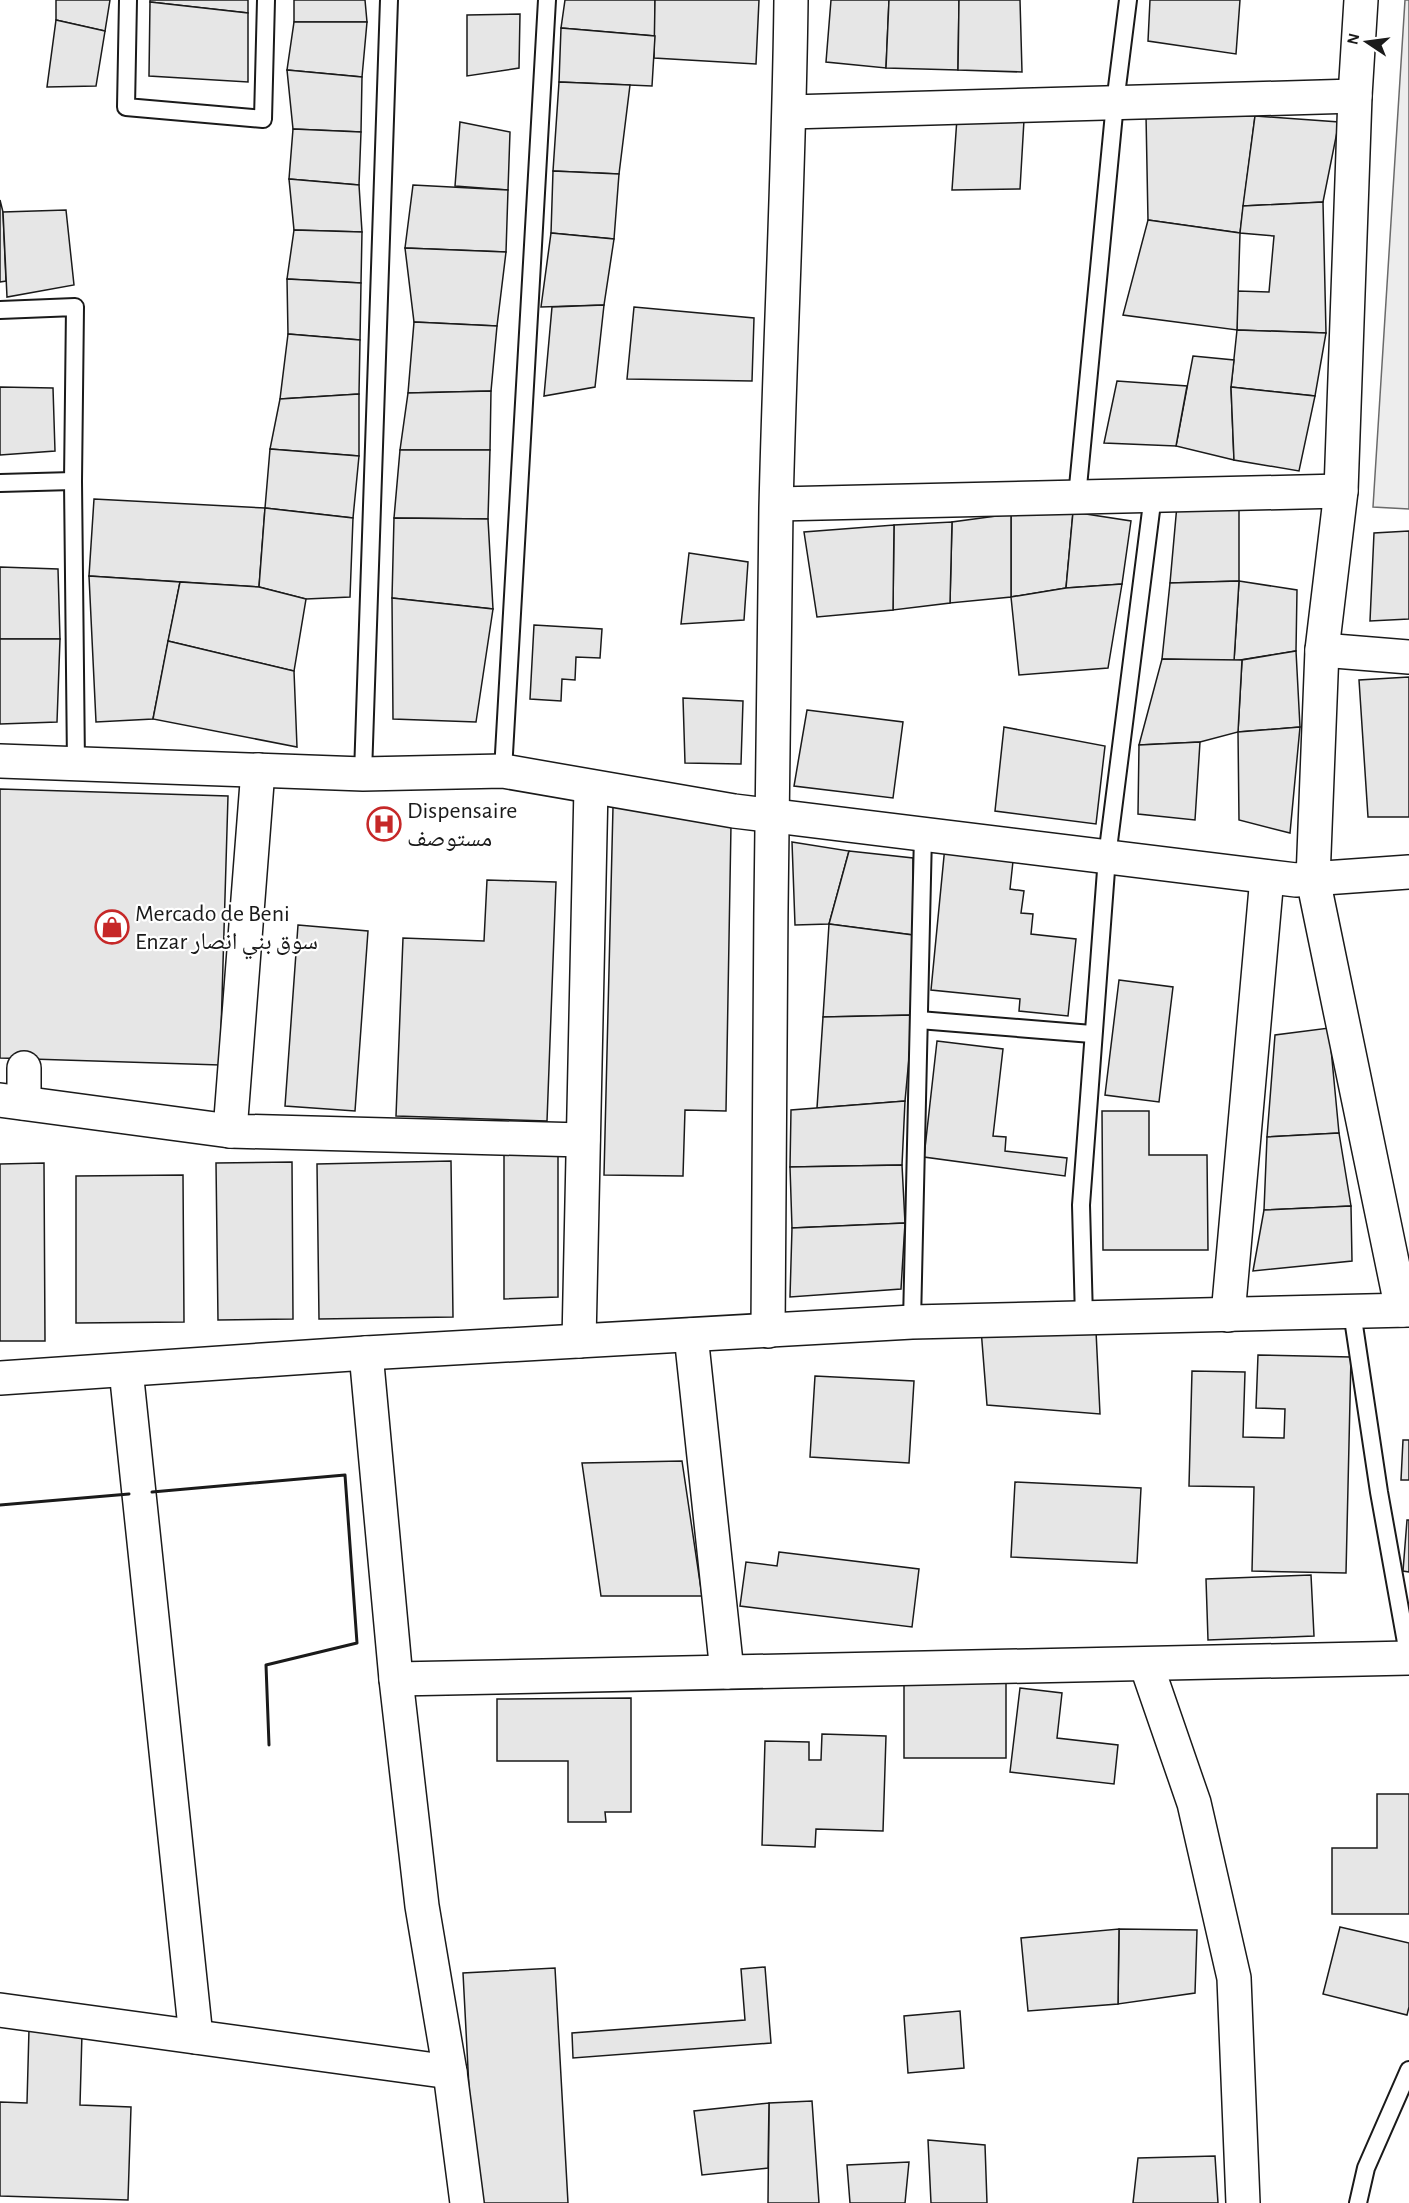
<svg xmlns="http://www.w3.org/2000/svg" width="1409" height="2203" viewBox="0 0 1409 2203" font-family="'Alegreya Sans','Noto Naskh Arabic',sans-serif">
<rect width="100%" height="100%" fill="#fff"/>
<polygon fill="#ededed" stroke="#6a6a6a" stroke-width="1.5" points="1405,0 1409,0 1409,509 1373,507"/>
<g fill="#e6e6e6" stroke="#1a1a1a" stroke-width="1.5">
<polygon points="56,0 110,0 105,31 56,20"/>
<polygon points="150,0 248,0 248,13 150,2"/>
<polygon points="294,0 365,0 367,22 294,22"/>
<polygon points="565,0 655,0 655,36 561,28"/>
<polygon points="655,0 759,0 756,64 654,58"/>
<polygon points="831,0 889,0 886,68 826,62"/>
<polygon points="889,0 959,0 958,70 886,68"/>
<polygon points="959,0 1020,0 1022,72 958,70"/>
<polygon points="1150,0 1240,0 1236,54 1148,41"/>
<polygon points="150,2 248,13 248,82 149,76"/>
<polygon points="520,14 519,68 467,76 467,15"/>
<polygon points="56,20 105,31 96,86 47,87"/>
<polygon points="294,22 367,22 362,77 287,70"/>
<polygon points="561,28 655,36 652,86 559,82"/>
<polygon points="287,70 362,77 361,132 293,129"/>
<polygon points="559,82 630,85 619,174 553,171"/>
<polygon points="1146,115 1255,116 1240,233 1148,220"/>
<polygon points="1255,116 1339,122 1323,202 1243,206"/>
<polygon points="957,118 1024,120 1020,189 952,190"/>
<polygon points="460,122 510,132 508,190 455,186"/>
<polygon points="293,129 361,132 359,185 289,179"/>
<polygon points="553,171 619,174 614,239 551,233"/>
<polygon points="289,179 359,185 362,232 294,230"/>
<polygon points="413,185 508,190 506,252 405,248"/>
<polygon points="0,200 3,212 6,281 0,282"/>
<polygon points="1323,202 1326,333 1237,330 1237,291 1269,292 1274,236 1240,233 1243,206"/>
<polygon points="66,210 74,285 7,297 3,212"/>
<polygon points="1148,220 1240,233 1237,330 1123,315"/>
<polygon points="294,230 362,232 361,283 287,279"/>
<polygon points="551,233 614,239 604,305 541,307"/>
<polygon points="405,248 506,252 497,326 414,322"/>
<polygon points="287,279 361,283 360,340 288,334"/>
<polygon points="604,305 595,387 544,396 552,307"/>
<polygon points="634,307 754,318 752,381 627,379"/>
<polygon points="414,322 497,326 491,391 408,393"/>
<polygon points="1237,330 1326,333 1315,396 1231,387"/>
<polygon points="288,334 360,340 359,394 280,399"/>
<polygon points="1193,356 1234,360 1231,387 1234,460 1176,446"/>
<polygon points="1117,381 1187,386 1176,446 1104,443"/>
<polygon points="0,387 53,388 55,451 0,455"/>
<polygon points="1231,387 1315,396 1299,471 1234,460"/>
<polygon points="491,391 490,450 400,450 408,393"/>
<polygon points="359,394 359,456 270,449 280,399"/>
<polygon points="270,449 359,456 353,518 265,508"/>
<polygon points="400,450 490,450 488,519 394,518"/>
<polygon points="94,499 265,508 259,587 89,576"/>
<polygon points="1177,505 1239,510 1239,581 1170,583"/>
<polygon points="265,508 353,518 350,597 306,599 259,587"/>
<polygon points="1073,512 1066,588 1011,597 1011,514"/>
<polygon points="1073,512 1131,521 1122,584 1066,588"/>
<polygon points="1011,514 1011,597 950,603 952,522"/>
<polygon points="394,518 488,519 493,609 392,598"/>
<polygon points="952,522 950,603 893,610 894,525"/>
<polygon points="894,525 893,610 817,617 804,532"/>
<polygon points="1409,531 1409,619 1370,621 1374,533"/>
<polygon points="689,553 748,562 744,620 681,624"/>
<polygon points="0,567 58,569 60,639 0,639"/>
<polygon points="89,576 180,582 153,719 96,722"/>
<polygon points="1239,581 1297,590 1296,651 1234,661"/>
<polygon points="1239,581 1234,661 1162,659 1170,583"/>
<polygon points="180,582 259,587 306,599 294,671 168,641"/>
<polygon points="1122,584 1108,668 1019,675 1011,597 1066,588"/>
<polygon points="392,598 493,609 476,722 393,719"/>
<polygon points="534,625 602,629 600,658 576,657 575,680 562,679 561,701 530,699"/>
<polygon points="0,639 60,639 57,722 0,724"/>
<polygon points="168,641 294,671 297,747 153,719"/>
<polygon points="1296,651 1300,727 1238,732 1242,660"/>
<polygon points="1162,659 1242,660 1238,732 1200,742 1139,745"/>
<polygon points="1409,677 1409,817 1368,817 1359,680"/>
<polygon points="683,698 743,701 741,764 685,763"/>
<polygon points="807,710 903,722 893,798 794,786"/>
<polygon points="1004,727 1105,746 1096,824 995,811"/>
<polygon points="1300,727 1290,833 1239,820 1238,732"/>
<polygon points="1200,742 1195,820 1138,814 1139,745"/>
<polygon points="0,789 228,796 220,1065 0,1058"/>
<polygon points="613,807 731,825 726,1111 685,1110 683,1176 604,1175"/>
<polygon points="792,842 849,851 829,924 795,925"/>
<polygon points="945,846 1014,852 1010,889 1024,891 1021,913 1033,914 1031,934 1076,939 1068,1016 1019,1011 1020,999 931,990"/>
<polygon points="849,851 913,858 913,935 829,924"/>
<polygon points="487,880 556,882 547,1121 396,1116 403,938 484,941"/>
<polygon points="829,924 913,935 913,1015 823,1017"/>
<polygon points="298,925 368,931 355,1111 285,1106"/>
<polygon points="1119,980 1173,987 1159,1102 1105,1095"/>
<polygon points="913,1015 905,1101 817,1108 823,1017"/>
<polygon points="1329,1028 1339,1133 1267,1137 1275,1035"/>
<polygon points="937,1041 1003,1049 993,1136 1006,1137 1005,1151 1067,1158 1065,1176 924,1157"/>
<polygon points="905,1101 902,1165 790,1167 791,1110"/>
<polygon points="1102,1111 1149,1111 1149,1155 1207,1155 1208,1250 1103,1250"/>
<polygon points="1339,1133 1351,1206 1264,1210 1267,1137"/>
<polygon points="504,1153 558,1153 558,1297 504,1299"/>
<polygon points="451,1161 453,1317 319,1319 317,1164"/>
<polygon points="292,1162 293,1319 218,1320 216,1163"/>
<polygon points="44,1163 45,1341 0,1341 0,1164"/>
<polygon points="902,1165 905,1223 792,1228 790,1167"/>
<polygon points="183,1175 184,1322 76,1323 76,1176"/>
<polygon points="1351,1206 1352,1261 1253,1271 1264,1210"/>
<polygon points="905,1223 901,1289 790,1297 792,1228"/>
<polygon points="981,1329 1096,1331 1100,1414 987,1405"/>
<polygon points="1258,1355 1351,1357 1346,1573 1252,1571 1254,1487 1189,1486 1192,1371 1245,1372 1243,1437 1284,1438 1285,1409 1256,1408"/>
<polygon points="815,1376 914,1381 909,1463 810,1457"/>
<polygon points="1403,1440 1409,1440 1409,1480 1401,1480"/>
<polygon points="682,1461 702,1596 601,1596 582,1463"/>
<polygon points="1015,1482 1141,1488 1137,1563 1011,1557"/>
<polygon points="1407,1520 1409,1520 1409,1572 1403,1571"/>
<polygon points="779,1552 919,1569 912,1627 740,1606 746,1562 777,1566"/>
<polygon points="1311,1575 1314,1636 1208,1640 1206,1579"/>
<rect x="904" y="1678" width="102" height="80"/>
<polygon points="1020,1688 1062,1693 1057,1738 1118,1745 1114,1784 1010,1772"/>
<polygon points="631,1698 631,1812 605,1812 606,1822 568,1822 568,1761 497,1761 497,1699"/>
<polygon points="822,1734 886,1736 883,1831 816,1829 815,1847 762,1845 765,1741 809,1742 809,1760 821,1760"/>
<polygon points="1377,1794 1409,1794 1409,1914 1332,1914 1332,1848 1377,1848"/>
<polygon points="1340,1927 1409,1943 1409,2007 1407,2015 1323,1994"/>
<polygon points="1119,1929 1197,1930 1195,1993 1118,2004"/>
<polygon points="1119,1929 1118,2004 1028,2011 1021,1938"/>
<polygon points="765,1967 771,2043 573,2058 572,2033 745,2020 741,1969"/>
<polygon points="555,1968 568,2203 475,2203 463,1973"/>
<polygon points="960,2011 964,2068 908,2073 904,2016"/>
<polygon points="29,2029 82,2033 80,2105 131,2107 128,2200 0,2196 0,2102 27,2103"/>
<polygon points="812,2101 819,2203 768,2203 769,2103"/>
<polygon points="769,2103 768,2168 702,2175 694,2111"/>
<polygon points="928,2140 985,2145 987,2203 931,2203"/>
<polygon points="1215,2156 1218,2203 1133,2203 1138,2158"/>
<polygon points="909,2162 905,2203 850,2203 847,2165"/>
</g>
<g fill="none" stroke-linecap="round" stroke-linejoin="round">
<g stroke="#1a1a1a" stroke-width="20">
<g id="service">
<polyline points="128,0 126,107 263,119 266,0"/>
<polyline points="0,310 75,307 73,481 76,764"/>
<polyline points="0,483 73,481"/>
<polyline points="1077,497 1115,103 1128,0"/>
<polyline points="503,771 547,0"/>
<polyline points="363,774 389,0"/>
<polyline points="919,1020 1092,1034"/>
<polyline points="1352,1312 1379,1492 1409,1659"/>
<polyline points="1084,1318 1081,1205 1107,857 1153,495"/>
<polyline points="912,1322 923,834"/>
<polyline points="1358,2203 1366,2168 1409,2070"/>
</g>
</g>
<g stroke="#1a1a1a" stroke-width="36">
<g id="minor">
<polyline points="1361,0 1355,96 1341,491 1322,650 1313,879 1402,1310"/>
<polyline points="790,112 1355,96"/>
<polyline points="777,504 1341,491"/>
<polyline points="1322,650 1409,657"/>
<polyline points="0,761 363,774 503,771 734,811 1296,880 1409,872"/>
<polyline points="258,770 230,1131 583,1140"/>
<polyline points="24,1068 24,1103"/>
<polyline points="0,1100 230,1131"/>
<polyline points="1228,1315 1267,877"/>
<path d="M768 1331C770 1057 771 782 776 508 780 339 789 169 791 0"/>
<polyline points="691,1335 727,1672"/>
<polyline points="579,1341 591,787"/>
<polyline points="366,1353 396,1679 422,1906 450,2072 467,2203"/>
<polyline points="126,1370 196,2037"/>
<polyline points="0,1378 366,1353 912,1322 1409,1310"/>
<polyline points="1146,1664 1194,1803 1234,1978 1243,2203"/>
<polyline points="396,1679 1409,1658"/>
<polyline points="0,2010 450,2072"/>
</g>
</g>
<use href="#service" stroke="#fff" stroke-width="16"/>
<use href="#minor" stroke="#fff" stroke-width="33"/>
<g stroke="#1a1a1a" stroke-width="3">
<polyline points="152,1492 345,1475 357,1643 266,1665 269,1745"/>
<polyline points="0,1505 129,1494"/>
</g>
</g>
<defs>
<g id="hospital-ring" transform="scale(1.725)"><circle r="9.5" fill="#fff" stroke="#c62828" stroke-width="1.5"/><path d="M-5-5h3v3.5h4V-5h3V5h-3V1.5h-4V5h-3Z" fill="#c62828"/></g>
<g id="shop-ring" transform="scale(1.725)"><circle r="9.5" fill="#fff" stroke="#c62828" stroke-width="1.5"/><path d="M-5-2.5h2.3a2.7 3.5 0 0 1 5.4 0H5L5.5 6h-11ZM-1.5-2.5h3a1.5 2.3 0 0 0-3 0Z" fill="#c62828"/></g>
</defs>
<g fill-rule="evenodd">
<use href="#hospital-ring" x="384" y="824"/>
<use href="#shop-ring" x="112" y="927"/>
</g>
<g text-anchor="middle" stroke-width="4.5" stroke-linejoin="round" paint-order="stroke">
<g font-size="24" fill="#1a1a1a" stroke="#fff" text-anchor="start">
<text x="407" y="818">Dispensaire<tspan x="407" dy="28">مستوصف</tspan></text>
<text x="135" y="921">Mercado de Beni<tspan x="135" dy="28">Enzar سوق بني انصار</tspan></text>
</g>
</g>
<g transform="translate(1367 42) rotate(283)" stroke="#ffffff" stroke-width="4.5" paint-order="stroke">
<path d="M0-4.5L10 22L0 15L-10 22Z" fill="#1a1a1a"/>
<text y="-9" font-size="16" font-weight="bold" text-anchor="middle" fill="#1a1a1a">N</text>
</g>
</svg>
